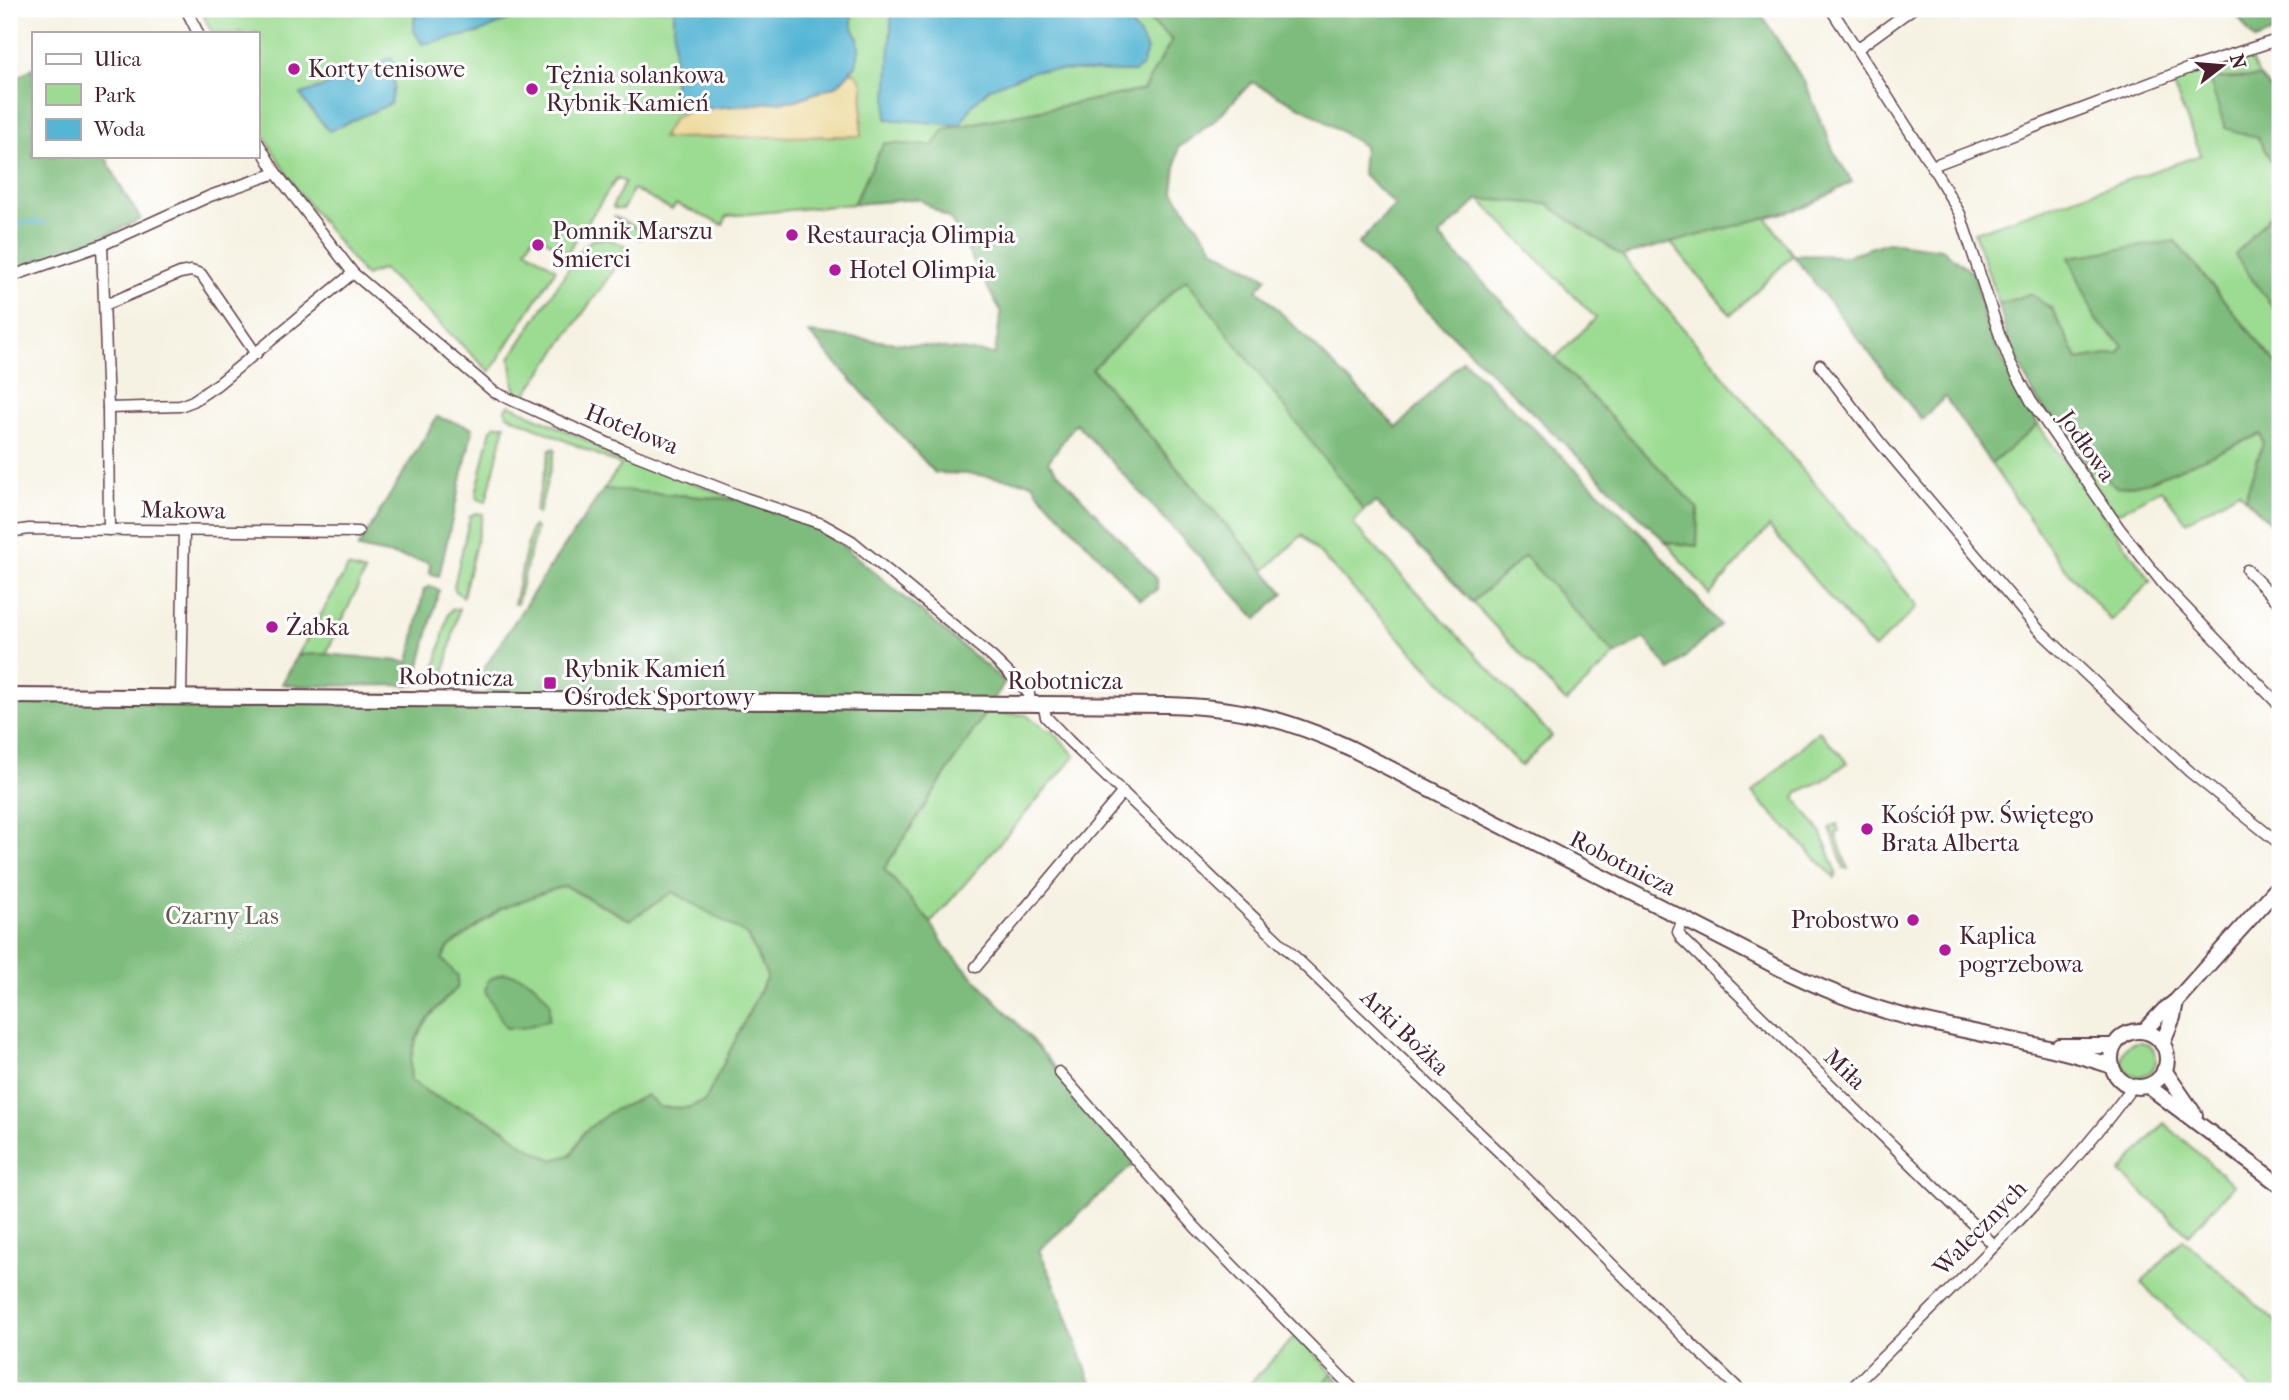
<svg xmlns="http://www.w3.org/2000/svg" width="2289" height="1400" viewBox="0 0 2289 1400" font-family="'IM FELL French Canon',serif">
<rect width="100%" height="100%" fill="#fff"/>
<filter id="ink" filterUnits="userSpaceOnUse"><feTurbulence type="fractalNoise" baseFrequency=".0143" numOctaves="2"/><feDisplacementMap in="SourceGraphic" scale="14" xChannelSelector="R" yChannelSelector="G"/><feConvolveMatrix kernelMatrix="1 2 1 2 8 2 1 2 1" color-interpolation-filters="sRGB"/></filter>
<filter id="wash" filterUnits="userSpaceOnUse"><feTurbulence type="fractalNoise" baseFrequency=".00686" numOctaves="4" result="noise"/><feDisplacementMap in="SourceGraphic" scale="28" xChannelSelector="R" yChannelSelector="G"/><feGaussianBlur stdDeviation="1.57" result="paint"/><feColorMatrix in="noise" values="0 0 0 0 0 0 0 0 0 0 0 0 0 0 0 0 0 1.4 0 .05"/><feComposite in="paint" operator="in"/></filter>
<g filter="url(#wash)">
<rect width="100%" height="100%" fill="#f6f2e3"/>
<g fill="#9cdc92" stroke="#737e5e" stroke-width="2">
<polygon points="200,9 1116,9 1148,19 1172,41 1143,90 945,129 934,146 884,143 853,204 727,216 723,225 676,204 672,210 633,189 623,209 616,209 613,207 614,203 625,182 617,178 567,253 535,233 526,249 556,269 490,372 383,269 365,276 296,189 257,124 257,33 212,33"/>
<polygon points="2248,55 2260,77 2209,79 2258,138 2280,175 2280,204 2235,255 2280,317 2280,368 2175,241 2096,320 2123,346 2119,353 2078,360 2052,309 2030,294 1999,304 1974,232 2201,155 2171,80"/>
<polygon points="1479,199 1547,204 1622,256 1918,606 1874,649 1769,527 1710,595 1666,542 1697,546 1698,509 1554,359 1596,318"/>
<polygon points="615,217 618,218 646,233 641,239 627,233"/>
<polygon points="1766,217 1793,255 1731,315 1670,242"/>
<polygon points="604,238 630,247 523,398 515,391 510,358 582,248 592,240"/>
<polygon points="1186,278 1364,510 1353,524 1552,736 1521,766 1302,535 1265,570 1092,368"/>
<polygon points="2035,397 2089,468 2261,434 2263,443 2245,498 2239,491 2186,522 2161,489 2116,514 2059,437"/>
<polygon points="510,405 612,452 739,500 604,489 621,465 507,415 505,409"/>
<polygon points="496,425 505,425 486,502 478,499 476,494 491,429"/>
<polygon points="2038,425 2151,581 2111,621 2059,561 1991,464"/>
<polygon points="554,448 555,450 539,513 537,514 535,512 550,450"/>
<polygon points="476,513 483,514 463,597 456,592 454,586 470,516"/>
<polygon points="534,526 536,529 517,604 514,604 531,529"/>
<polygon points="1525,555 1615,655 1566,702 1472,602"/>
<polygon points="348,567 365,572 326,654 298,655"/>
<polygon points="459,608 442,683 436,677 436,665 448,615 451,610"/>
<polygon points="986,712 1026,715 1046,730 1052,730 1075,756 931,923 884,869"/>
<polygon points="1819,731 1848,762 1824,780 1798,792 1795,798 1822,834 1837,873 1835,878 1752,793"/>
<polygon points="1837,824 1839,832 1836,834 1848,869 1844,868 1830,828"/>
<path d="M675 884 747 935 768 976 705 1101 687 1108 659 1107 584 1132 571 1155 552 1160 525 1146 506 1130 470 1111 434 1096 411 1081C406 1038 428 1017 457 988L458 976 442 959 448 947 501 909 542 893 565 886 630 920Z"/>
<circle cx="2139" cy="1059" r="17"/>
<polygon points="2164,1123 2234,1185 2189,1235 2120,1172"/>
<polygon points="2183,1239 2280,1326 2280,1391 2249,1391 2250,1389 2141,1283"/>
<polygon points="1297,1334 1332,1373 1318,1391 1243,1391"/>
</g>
<g fill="#7dbc7c" stroke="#646e54" stroke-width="2" fill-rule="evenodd">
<polygon points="1116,9 1758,9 1806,85 1833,150 1852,182 1805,207 1622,256 1547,204 1479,199 1439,236 1698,509 1697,546 1666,542 1358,244 1395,205 1362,173 1364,146 1310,112 1252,82 1214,121 1178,148 1173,192 1215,250 1267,278 1257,289 1397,428 1463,360 1644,536 1720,625 1670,671 1645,638 1615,655 1525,556 1472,602 1376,502 1364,510 1186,279 1092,369 1284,593 1257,619 1076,423 1048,462 1157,579 1157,590 1140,600 1037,491 1033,483 971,474 935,473 809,333 995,354 1001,312 951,220 919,199 853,204 884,143 933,146 945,129 1143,90 1172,40 1148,19"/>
<polygon points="2232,9 2280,9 2280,30 2255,40"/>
<polygon points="33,68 33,156 105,156 123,191 141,219 98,239 9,271 9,83"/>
<polygon points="2260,77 2280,100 2280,176 2258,138 2225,128 2209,79"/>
<polygon points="2280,204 2280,317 2235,255"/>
<polygon points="2175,241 2280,368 2280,520 2273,526 2245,498 2263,443 2261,434 2146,483 2118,488 2090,468 2035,397 2007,338 1999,304 2030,294 2052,309 2078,360 2119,353 2123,346 2096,320 2069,257"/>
<polygon points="1887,242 1942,249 1974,274 1987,330 2038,425 1991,464 1945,397 1922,419 1917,414 1793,255 1847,256"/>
<polygon points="437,417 473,428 439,576 429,573 430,564 427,562 358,548"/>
<path d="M604 489 739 500 811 525 842 545 1005 682 884 869 931 923 946 948 1017 1023 1136 1162 1039 1250 1055 1285 1094 1391H9V700L488 694 483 670 546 573ZM565 886 630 920 673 892 747 935 767 976 705 1101 687 1108 659 1107 647 1095 610 1112 584 1132 571 1155 553 1160 525 1146 506 1130 470 1111 434 1096 411 1081C406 1038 428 1016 457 988L458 976 442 959 449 947 501 909 542 893Z"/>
<polygon points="431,586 439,590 415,685 298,686 282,684 298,655 326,654 409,662 424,589"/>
<path d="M504 973C529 976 534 982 550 1002L549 1020 523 1028H506L485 991 488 980Z"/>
<polygon points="1332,1373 1348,1391 1318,1391"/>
</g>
<polygon fill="#eeda9e" stroke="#9c7c64" stroke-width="2" points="850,71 855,73 863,83 861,136 662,138 673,119 690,110 796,100 838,85"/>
<g fill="#55b5d4" stroke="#506a80" stroke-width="2">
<polygon points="415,9 533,9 478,33 422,44 414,31"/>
<polygon points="674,9 852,9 852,25 858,38 859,50 856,65 838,85 796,100 674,112"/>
<path d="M892 9H1092C1121 17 1135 20 1147 50L1142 66 1134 72 1037 70 990 88 973 104 960 125 886 119Z"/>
<polygon points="392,57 394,88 390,104 329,131 306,104 301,94 323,87 339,78 348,82 360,82 364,68 372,74 383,61"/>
</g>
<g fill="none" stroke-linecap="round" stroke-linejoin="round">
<polyline stroke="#55b5d4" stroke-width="3.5" points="9,222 45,223"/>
</g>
</g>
<g filter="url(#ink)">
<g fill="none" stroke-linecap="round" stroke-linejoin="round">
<g stroke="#643f47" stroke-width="13">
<g id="street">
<polyline points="186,9 198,33"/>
<polyline points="1831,9 1932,166 1960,214 2000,336 2010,362 2031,401 2119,528 2164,585 2280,706"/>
<polyline points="1857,49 1912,9"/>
<polyline points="257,141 276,173 353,273 494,392 623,450 745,498 822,524 852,541 992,657 1024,688 1029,694 1030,704"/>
<polyline points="1932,166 2187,69 2280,39"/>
<polyline points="102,245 210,196 276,173"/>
<polyline points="9,277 102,245 108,408 180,406 193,401 218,384 353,273"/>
<polyline points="105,305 180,273 191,271 201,274 256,354"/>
<polyline points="1820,365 1878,440 2038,629 2190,772 2280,844"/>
<polyline points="108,408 109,530"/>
<polyline points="9,532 29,529 358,532"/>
<polyline points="2247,570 2280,604"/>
<polyline points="181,697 184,531"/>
<polyline points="1043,704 1046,717 1069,741 1518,1170 1681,1334 1741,1391"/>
<polyline points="1683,919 1678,932 1682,939 1994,1245"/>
<polyline points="976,967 1123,792"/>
<polyline points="1059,1072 1196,1228 1355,1391"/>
<path d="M1849 1391C1946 1293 2051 1198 2133 1086"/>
</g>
</g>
<g stroke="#643f47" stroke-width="18">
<g id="secondary">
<path d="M9 696 1167 705C1238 707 1286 718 1350 748L1760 958C1809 984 1860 1005 1914 1019 1980 1035 2047 1044 2112 1066"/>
<polyline points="2144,1031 2164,1010 2176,1001 2280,885"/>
<circle cx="2139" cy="1059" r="28"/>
<polyline points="2162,1044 2173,1017 2176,1001"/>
<polyline points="2059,1046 2114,1046"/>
<polyline points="2164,1070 2195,1115"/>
<polyline points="2148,1086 2280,1185"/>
</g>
</g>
<use href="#street" stroke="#fff" stroke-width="10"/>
<use href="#secondary" stroke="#fff" stroke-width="14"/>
</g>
</g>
<g fill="#b5179e" stroke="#fff" stroke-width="2.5">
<circle cx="294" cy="69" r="7"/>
<circle cx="532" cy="89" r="7"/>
<circle cx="792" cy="235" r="7"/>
<circle cx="538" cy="245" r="7"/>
<circle cx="835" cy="270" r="7"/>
<circle cx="272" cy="627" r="7"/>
<rect x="543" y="676" width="14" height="14" rx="3.5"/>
<circle cx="1867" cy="829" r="7"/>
<circle cx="1913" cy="920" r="7"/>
<circle cx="1945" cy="950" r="7"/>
</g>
<g text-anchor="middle" stroke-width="6" stroke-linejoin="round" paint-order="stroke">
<g font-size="24" fill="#4a1f2b" stroke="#fff" text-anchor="start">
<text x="308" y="77">Korty tenisowe</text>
<text x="546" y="83">Tężnia solankowa<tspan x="546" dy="28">Rybnik-Kamień</tspan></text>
<text x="552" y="239">Pomnik Marszu<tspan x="552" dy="28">Śmierci</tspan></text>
<text x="806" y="243">Restauracja Olimpia</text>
<text x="849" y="278">Hotel Olimpia</text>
<text x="286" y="635">Żabka</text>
<text x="564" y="677">Rybnik Kamień<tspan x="564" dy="28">Ośrodek Sportowy</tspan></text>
<text x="1881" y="823">Kościół pw. Świętego<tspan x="1881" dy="28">Brata Alberta</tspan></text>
<text x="1899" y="928" text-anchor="end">Probostwo</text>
<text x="1959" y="944">Kaplica<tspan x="1959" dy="28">pogrzebowa</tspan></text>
</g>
<g font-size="24" fill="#4a1f2b" stroke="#fff">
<text transform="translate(632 429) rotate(22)" y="8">Hotelowa</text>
<text transform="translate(2087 446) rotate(55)" y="8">Jodłowa</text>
<text transform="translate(183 510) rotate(1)" y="8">Makowa</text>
<text transform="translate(456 677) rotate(1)" y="8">Robotnicza</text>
<text x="1065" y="689">Robotnicza</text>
<text transform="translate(1623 863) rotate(27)" y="8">Robotnicza</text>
<text transform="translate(1405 1032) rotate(44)" y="8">Arki Bożka</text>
<text transform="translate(1845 1069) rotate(44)" y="8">Miła</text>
<text transform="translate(1980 1228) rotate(-46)" y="8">Walecznych</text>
</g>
<g font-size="24" fill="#63584a" stroke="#fff">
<text x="222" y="924">Czarny Las</text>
</g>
</g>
<rect width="2289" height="1400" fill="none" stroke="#fff" stroke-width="35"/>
<rect x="32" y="32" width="228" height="126" fill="#ffffff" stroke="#b7a5aa" stroke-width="2"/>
<rect x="46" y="54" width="35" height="10" fill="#ffffff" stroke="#b7a5aa" stroke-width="2"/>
<text x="94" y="66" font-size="21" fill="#4a1f2b">Ulica</text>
<rect x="46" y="84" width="35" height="21" fill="#9cdc92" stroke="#b7a5aa" stroke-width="2"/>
<text x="94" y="102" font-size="21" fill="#4a1f2b">Park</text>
<rect x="46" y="119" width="35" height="21" fill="#55b5d4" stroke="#b7a5aa" stroke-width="2"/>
<text x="94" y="136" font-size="21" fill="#4a1f2b">Woda</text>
<g transform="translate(2222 66) rotate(74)" stroke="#ffffff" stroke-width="5" paint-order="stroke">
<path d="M0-5L12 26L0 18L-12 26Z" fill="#4a1f2b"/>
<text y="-10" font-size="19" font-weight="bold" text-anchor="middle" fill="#4a1f2b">N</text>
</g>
</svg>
